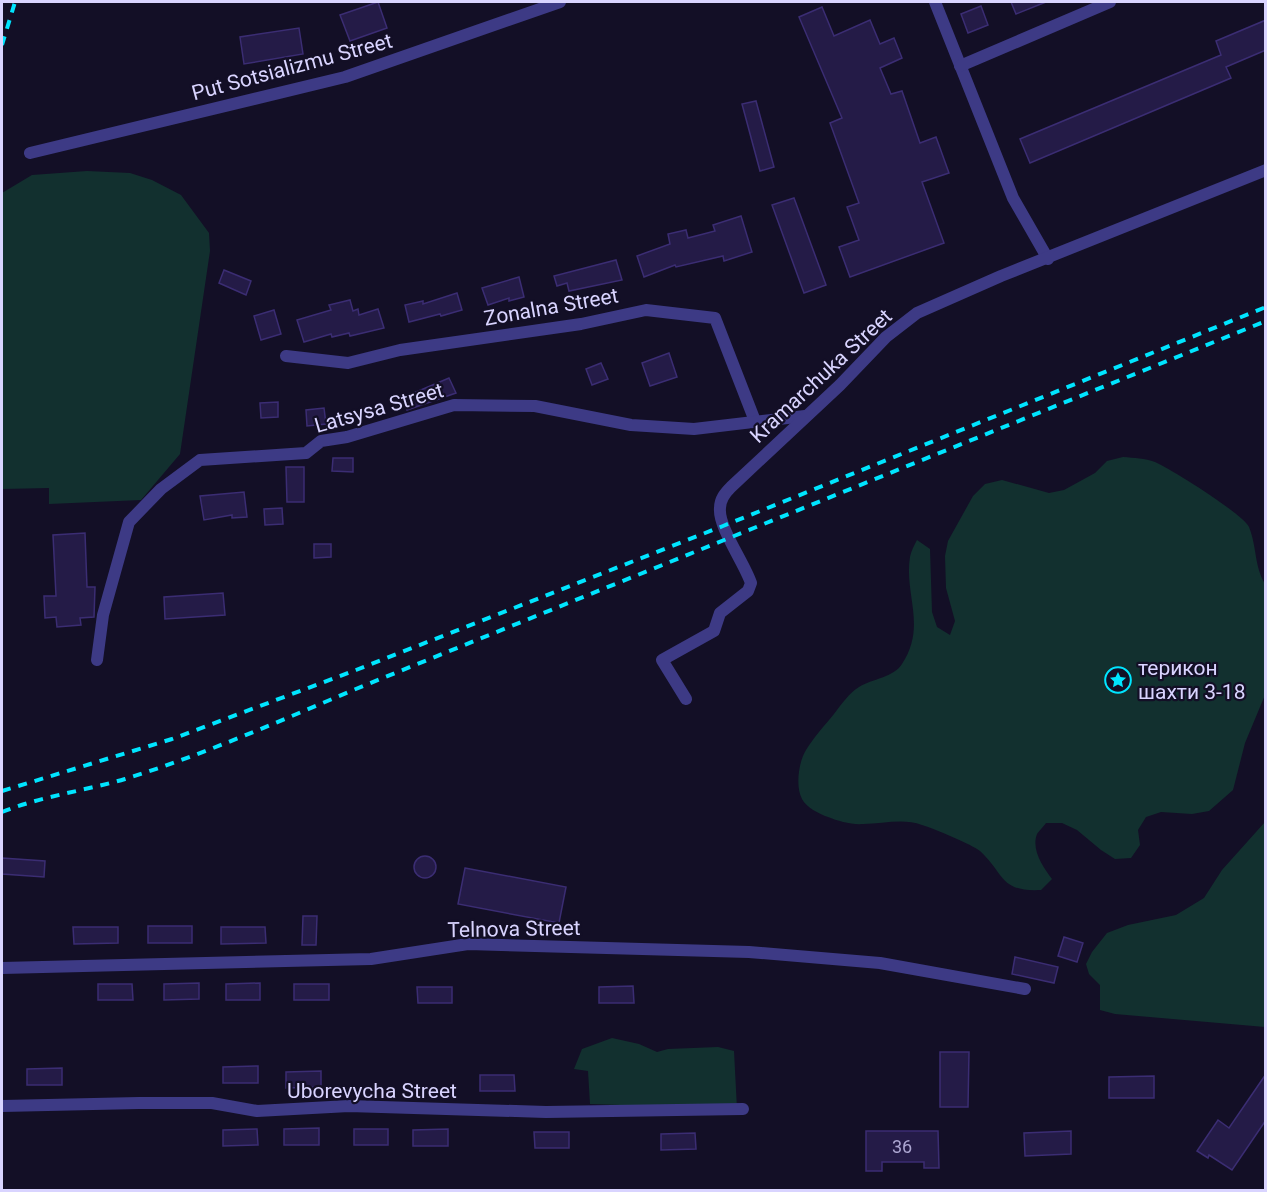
<svg xmlns="http://www.w3.org/2000/svg" width="1267" height="1192" viewBox="0 0 1267 1192" font-family="Roboto,sans-serif">
<rect width="100%" height="100%" fill="#130f26"/>
<g fill="#12302f">
<polygon points="87,171 130,173 152,180 181,195 209,233 210,251 180,454 141,500 49,504 49,488 2,489 2,193 32,175"/>
<path d="M1123 457C1134 458 1145 458 1155 462 1171 469 1243 514 1249 527 1257 547 1254 565 1265 584V695L1245 743 1233 790 1209 811 1192 814 1161 812 1146 817 1138 830 1140 845 1131 858 1115 859 1101 850 1077 830 1062 823H1046C1044 826 1039 831 1037 834 1031 850 1043 867 1052 879L1041 890C999 892 1005 874 980 851 973 845 933 828 922 825 903 818 883 824 863 824 852 825 838 821 828 817 819 814 806 807 802 799 795 786 799 761 806 750 814 737 825 725 834 714 841 705 849 693 859 687 872 679 894 677 902 664 927 626 904 595 910 557 911 551 914 546 917 540L930 549 932 612 937 627 950 635 955 621 946 588 945 556 948 541 973 496 985 484 1002 480 1049 493 1064 490 1095 473 1107 461Z"/>
<polygon points="1265,822 1265,1027 1115,1014 1100,1010 1100,985 1089,974 1086,964 1092,952 1107,933 1128,925 1176,915 1204,898 1222,870"/>
<polygon points="612,1038 639,1044 657,1052 668,1049 718,1047 734,1051 737,1109 590,1104 588,1071 574,1069 582,1049"/>
</g>
<g fill="#241b47" stroke="#3b2d73" stroke-width="1.5">
<polygon points="378,2 387,28 350,41 340,15"/>
<polygon points="1011,2 1046,2 1016,14"/>
<polygon points="981,6 988,25 968,33 961,14"/>
<polygon points="822,7 834,36 870,20 880,44 894,38 902,58 880,68 891,94 902,91 920,143 936,137 949,173 922,182 944,243 850,277 839,247 859,240 847,207 859,203 830,123 842,118 799,17"/>
<polygon points="1266,20 1266,50 1226,67 1231,78 1030,163 1020,139 1221,55 1216,41"/>
<polygon points="299,28 303,54 244,64 240,37"/>
<polygon points="756,101 774,167 760,171 742,104"/>
<polygon points="794,198 826,285 804,293 772,205"/>
<polygon points="741,216 752,252 724,261 723,256 676,267 675,265 644,277 637,256 670,244 668,234 686,230 688,238 715,231 713,225"/>
<polygon points="616,260 622,280 569,291 567,283 557,286 554,276"/>
<polygon points="224,270 251,281 246,295 219,283"/>
<polygon points="519,277 524,297 509,301 509,298 488,305 482,288"/>
<polygon points="457,293 462,310 441,316 440,314 409,322 405,305 423,301 423,304"/>
<polygon points="350,300 353,311 358,309 359,315 378,309 384,328 350,336 349,333 332,337 331,334 304,342 297,320 331,310 329,305"/>
<polygon points="274,310 281,334 261,340 254,316"/>
<polygon points="669,353 677,377 650,386 642,363"/>
<polygon points="601,363 608,379 592,385 586,369"/>
<polygon points="449,378 456,393 407,410 402,398"/>
<polygon points="278,402 278,417 261,418 260,403"/>
<polygon points="324,408 326,424 307,426 306,410"/>
<polygon points="333,458 353,458 353,472 332,471"/>
<polygon points="286,467 304,467 304,502 287,502"/>
<polygon points="244,492 247,517 232,518 232,515 204,520 200,496"/>
<polygon points="282,508 283,524 265,525 264,509"/>
<polygon points="85,533 87,587 95,587 94,617 80,618 81,625 57,627 56,617 45,618 44,596 56,596 53,535"/>
<polygon points="314,544 331,544 331,557 314,558"/>
<polygon points="223,593 225,615 165,619 164,597"/>
<circle cx="425" cy="867" r="11"/>
<polygon points="2,858 45,861 44,877 2,874"/>
<polygon points="465,868 566,887 559,923 458,904"/>
<polygon points="303,916 317,916 316,945 302,945"/>
<rect x="148" y="926" width="44" height="17"/>
<polygon points="73,927 118,927 118,943 74,944"/>
<polygon points="221,927 265,927 266,943 221,944"/>
<polygon points="1064,937 1083,943 1077,962 1058,956"/>
<polygon points="1015,957 1058,967 1054,983 1012,974"/>
<polygon points="199,983 199,999 164,1000 164,984"/>
<polygon points="260,983 260,1000 226,1000 226,984"/>
<polygon points="98,984 132,984 133,1000 98,1000"/>
<rect x="294" y="984" width="35" height="16"/>
<polygon points="633,986 634,1003 599,1003 599,987"/>
<polygon points="417,987 452,987 452,1003 418,1003"/>
<polygon points="940,1052 969,1052 968,1107 940,1107"/>
<polygon points="258,1066 258,1083 223,1083 223,1067"/>
<polygon points="62,1068 62,1085 27,1085 27,1069"/>
<polygon points="321,1071 321,1087 286,1088 286,1072"/>
<polygon points="1266,1074 1266,1120 1232,1170 1209,1155 1208,1158 1197,1151 1218,1120 1229,1128"/>
<polygon points="480,1075 514,1075 515,1091 480,1091"/>
<polygon points="1154,1076 1154,1098 1109,1098 1109,1077"/>
<polygon points="319,1128 319,1145 284,1145 284,1129"/>
<polygon points="257,1129 258,1145 223,1146 223,1130"/>
<rect x="354" y="1129" width="34" height="16"/>
<polygon points="448,1129 448,1146 413,1146 413,1130"/>
<polygon points="866,1131 938,1131 939,1168 924,1168 924,1162 882,1162 882,1171 866,1171"/>
<polygon points="1071,1131 1071,1154 1025,1156 1024,1133"/>
<polygon points="534,1132 569,1132 569,1148 535,1148"/>
<polygon points="695,1133 696,1149 661,1150 661,1134"/>
</g>
<g fill="none" stroke-linecap="round" stroke-linejoin="round">
<g stroke="#3d3a85" stroke-width="12">
<polyline points="935,2 1013,198 1048,259"/>
<polyline points="960,66 1110,2"/>
<polyline points="30,153 345,77 560,2"/>
<polyline points="286,356 348,363 400,350 581,324 646,310 715,318 755,421"/>
<polyline points="97,660 103,615 129,522 161,489 200,460 306,453 321,441 347,437 454,405 535,406 631,425 694,429 805,416"/>
<path d="M686 699 662 660 714 631 720 613 748 591 751 583C744 562 718 527 720 508 720 499 725 493 731 487L840 385 886 337 917 313 1001 276 1266 170"/>
<polyline points="2,968 371,959 468,944 749,952 880,963 1025,989"/>
<polyline points="2,1106 139,1103 212,1103 257,1111 349,1106 546,1112 743,1109"/>
</g>
<g stroke="#00e5ff" stroke-width="4" stroke-dasharray="9 8" stroke-linecap="butt">
<polyline points="2,45 15,2"/>
<polyline points="2,791 172,739 356,670 723,526 1266,307"/>
<path d="M2 812C42 796 84 791 125 779 206 754 284 719 363 686L1266 321"/>
</g>
</g>
<defs>
<g id="sight-ring" transform="scale(1.35)"><circle r="9.5" fill="#130f26" stroke="#00e5ff" stroke-width="1.5"/><path d="M0-6L1.8-2.2L6-1.7L2.9 1.2L3.7 5.4L0 3.3L-3.7 5.4L-2.9 1.2L-6-1.7L-1.8-2.2Z" fill="#00e5ff"/></g>
</defs>
<g fill-rule="evenodd">
<use href="#sight-ring" x="1118" y="680"/>
</g>
<g text-anchor="middle" stroke-width="4.5" stroke-linejoin="round" paint-order="stroke">
<g font-size="18" fill="#aca6d1">
<text x="902" y="1153">36</text>
</g>
<g font-size="21" fill="#d9d4ff" stroke="#130f26">
<text transform="translate(292 67) rotate(-15)" y="7">Put Sotsializmu Street</text>
<text transform="translate(551 307) rotate(-10)" y="7">Zonalna Street</text>
<text transform="translate(821 376) rotate(-43)" y="7">Kramarchuka Street</text>
<text transform="translate(379 408) rotate(-16)" y="7">Latsysa Street</text>
<text transform="translate(514 929) rotate(-1)" y="7">Telnova Street</text>
<text x="372" y="1098">Uborevycha Street</text>
</g>
<g font-size="21" fill="#d9d4ff" stroke="#130f26" text-anchor="start">
<text x="1138" y="675">терикон<tspan x="1138" dy="24">шахти 3-18</tspan></text>
</g>
</g>
<rect width="1267" height="1192" fill="none" stroke="#d9d4ff" stroke-width="6"/>
</svg>
